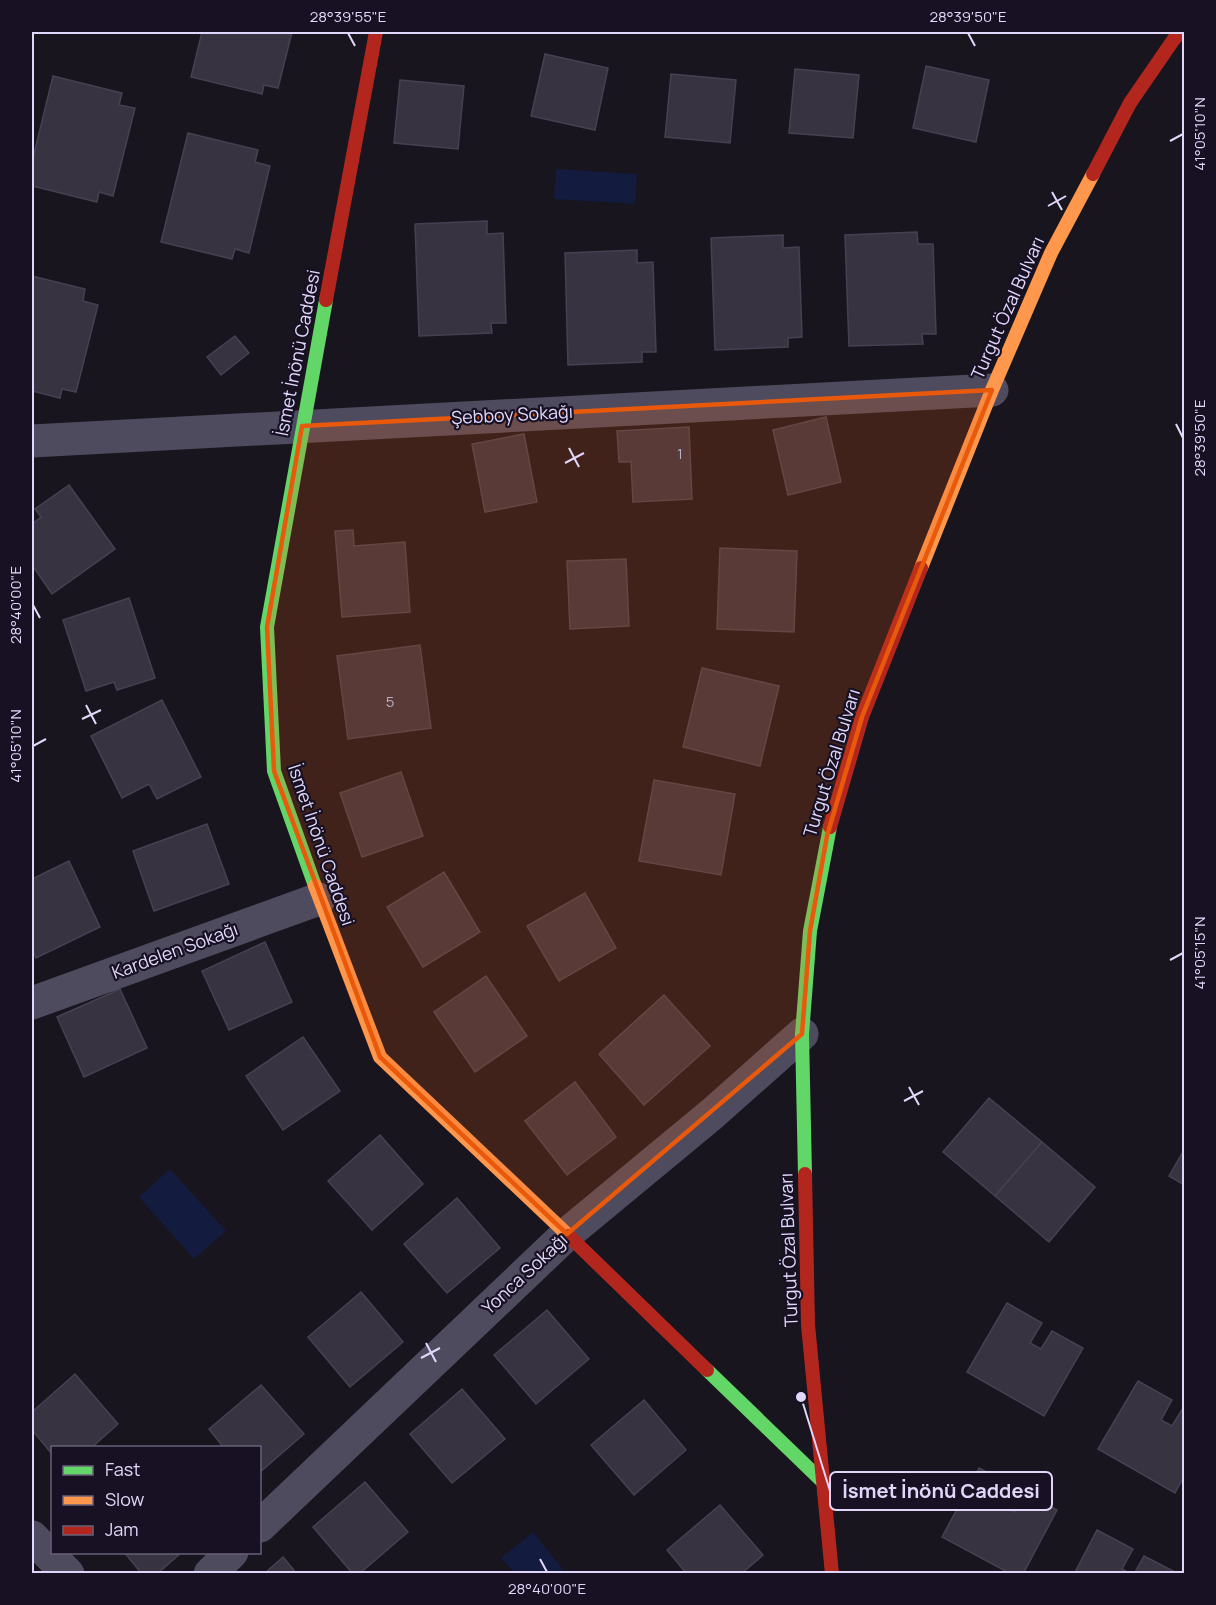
<svg xmlns="http://www.w3.org/2000/svg" width="1216" height="1605" viewBox="0 0 1216 1605" font-family="Manrope,sans-serif">
<rect width="100%" height="100%" fill="#18151f"/>
<g fill="#131b3e">
<polygon points="556,169 637,174 635,204 554,199"/>
<polygon points="170,1169 226,1231 194,1259 139,1197"/>
<polygon points="533,1532 566,1573 514,1573 501,1558"/>
</g>
<g fill="#383341" stroke="#464152" stroke-width="1.5">
<polygon points="202,32 292,32 278,88 264,85 262,94 191,77"/>
<polygon points="545,54 608,68 595,130 531,116"/>
<polygon points="926,66 989,80 976,142 913,128"/>
<polygon points="795,69 859,75 853,138 789,133"/>
<polygon points="671,74 736,80 730,143 665,137"/>
<polygon points="53,76 122,93 119,105 135,108 113,196 99,192 97,202 32,186 32,162"/>
<polygon points="400,80 464,86 458,149 394,143"/>
<polygon points="188,133 258,150 255,162 270,166 249,253 235,249 232,259 161,242"/>
<polygon points="487,221 487,234 503,233 506,323 491,323 492,333 419,336 415,224"/>
<polygon points="917,232 918,244 933,244 936,334 922,334 923,344 849,346 845,235"/>
<polygon points="783,235 783,248 799,247 802,337 788,338 788,347 715,350 711,238"/>
<polygon points="637,250 637,263 653,262 656,352 642,352 642,362 568,365 565,253"/>
<polygon points="32,276 85,289 83,301 98,305 76,392 62,389 60,398 32,391"/>
<polygon points="235,336 249,353 221,375 207,357"/>
<polygon points="826,417 841,482 788,495 773,430"/>
<polygon points="689,427 692,499 633,502 631,462 619,462 617,431"/>
<polygon points="524,434 537,502 485,512 472,444"/>
<polygon points="69,485 115,549 52,594 32,565 32,524 41,517 35,509"/>
<polygon points="353,530 354,546 405,542 410,612 342,617 335,531"/>
<polygon points="720,548 797,551 794,632 717,629"/>
<polygon points="626,559 629,626 570,629 567,561"/>
<polygon points="129,598 155,678 117,690 114,682 86,691 63,620"/>
<polygon points="420,645 431,728 348,739 337,656"/>
<polygon points="702,668 779,686 760,766 683,747"/>
<polygon points="162,700 201,777 157,799 149,784 122,798 91,736"/>
<polygon points="401,772 423,836 362,857 340,793"/>
<polygon points="654,780 735,794 721,875 639,861"/>
<polygon points="207,824 229,884 154,911 133,851"/>
<polygon points="69,861 100,927 36,958 32,949 32,879"/>
<polygon points="444,872 480,932 423,967 387,907"/>
<polygon points="585,893 616,948 559,981 527,926"/>
<polygon points="265,942 292,1002 229,1030 202,971"/>
<polygon points="486,976 527,1036 475,1072 434,1012"/>
<polygon points="120,989 147,1048 84,1077 57,1017"/>
<polygon points="664,995 710,1046 644,1105 599,1054"/>
<polygon points="303,1037 340,1091 283,1130 246,1076"/>
<polygon points="575,1082 616,1137 567,1175 525,1121"/>
<polygon points="989,1098 1042,1142 995,1196 943,1152"/>
<polygon points="380,1135 423,1184 372,1230 328,1181"/>
<polygon points="1042,1142 1095,1187 1049,1242 995,1196"/>
<polygon points="1184,1150 1184,1185 1169,1176"/>
<polygon points="457,1198 500,1248 447,1293 404,1244"/>
<polygon points="361,1292 403,1342 350,1387 308,1337"/>
<polygon points="1007,1303 1042,1323 1030,1343 1041,1349 1052,1331 1083,1348 1044,1416 967,1372"/>
<polygon points="547,1310 589,1359 536,1404 494,1355"/>
<polygon points="75,1374 118,1424 91,1448 52,1448 52,1454 32,1430 32,1412"/>
<polygon points="1138,1381 1172,1400 1161,1420 1172,1426 1183,1408 1184,1408 1184,1476 1175,1493 1098,1449"/>
<polygon points="261,1385 304,1434 260,1472 260,1448 224,1448 209,1429"/>
<polygon points="462,1389 505,1439 452,1483 410,1434"/>
<polygon points="644,1400 686,1450 634,1495 591,1445"/>
<polygon points="979,1468 1014,1486 1004,1506 1015,1512 1025,1493 1057,1510 1023,1574 1011,1574 942,1537"/>
<polygon points="365,1482 408,1532 359,1574 353,1574 313,1527"/>
<polygon points="720,1505 763,1555 741,1574 687,1574 667,1550"/>
<polygon points="1097,1530 1133,1549 1122,1569 1131,1574 1074,1574"/>
<polygon points="124,1552 182,1552 157,1574 142,1574"/>
<polygon points="1144,1556 1175,1572 1175,1574 1134,1574"/>
<polygon points="283,1557 297,1574 264,1574"/>
</g>
<g fill="none" stroke-linecap="round" stroke-linejoin="round">
<g stroke="#4f4b5f" stroke-width="33">
<polyline points="32,441 992,390"/>
<polyline points="32,1003 319,899"/>
<polyline points="260,1526 567,1234 712,1114 802,1034"/>
<polyline points="32,1537 68,1574"/>
<polyline points="210,1574 232,1552"/>
</g>
<g stroke="#63d668" stroke-width="14">
<polyline points="315,886 274,771 267,627 326,300"/>
<polyline points="805,1174 802,1034 810,931 830,827"/>
<polyline points="707,1370 824,1483"/>
</g>
<g stroke="#ff974d" stroke-width="14">
<polyline points="921,568 992,390 1051,253 1093,174"/>
<polyline points="315,886 380,1057 569,1236"/>
</g>
<g stroke="#b3261e" stroke-width="14">
<polyline points="1093,174 1130,103 1174,39 1181,32"/>
<polyline points="326,300 376,32"/>
<polyline points="830,827 862,717 921,568"/>
<polyline points="805,1174 808,1325 832,1574"/>
<polyline points="569,1236 707,1370"/>
</g>
</g>
<path fill="#e8590c" fill-opacity="0.2" stroke="#e8590c" stroke-width="4.5" stroke-linejoin="round" d="M992 390 862 717 827 836 810 931 802 1034 567 1234 380 1057 274 771 267 627 302 426Z"/>
<path fill="none" stroke="#e1d7fa" stroke-width="2" d="M348 33 355 46M968 33 975 46M1170 141 1183 134M1052 192 1062 210M1048 206 1066 196M1176 424 1183 438M569 448 579 467M565 463 584 453M33 605 40 618M86 705 96 724M82 719 101 710M33 746 46 739M1170 960 1183 953M909 1087 919 1105M904 1101 923 1091M426 1343 436 1362M421 1358 440 1348M540 1559 547 1572"/>
<g text-anchor="middle" stroke-width="4.5" stroke-linejoin="round" paint-order="stroke">
<g font-size="15" fill="#b7aecc">
<text x="680" y="459">1</text>
<text x="390" y="707">5</text>
</g>
<g font-size="18" fill="#e1d7fa" stroke="#171123">
<text transform="translate(1008 308) rotate(-66)" y="6">Turgut Özal Bulvarı</text>
<text transform="translate(298 353) rotate(-79)" y="6">İsmet İnönü Caddesi</text>
<text transform="translate(512 415) rotate(-3)" y="6">Şebboy Sokağı</text>
<text transform="translate(832 763) rotate(-73)" y="6">Turgut Özal Bulvarı</text>
<text transform="translate(321 845) rotate(71)" y="6">İsmet İnönü Caddesi</text>
<text transform="translate(175 951) rotate(-20)" y="6">Kardelen Sokağı</text>
<text transform="translate(789 1250) rotate(-92)" y="6">Turgut Özal Bulvarı</text>
<text transform="translate(525 1274) rotate(-43)" y="6">Yonca Sokağı</text>
</g>
</g>
<path fill="none" stroke="#e1d7fa" stroke-width="2" d="M801 1397L830 1491"/>
<circle fill="#e1d7fa" stroke="#171123" stroke-width="2" cx="801" cy="1397" r="6"/>
<rect fill="#171123" stroke="#e1d7fa" stroke-width="2" x="830" y="1472" width="222" height="38" rx="6"/>
<g font-size="20" text-anchor="middle" font-weight="bold" fill="#e1d7fa">
<text x="941" y="1498">İsmet İnönü Caddesi</text>
</g>
<rect width="1216" height="1605" fill="none" stroke="#171123" stroke-width="66"/>
<rect x="51" y="1446" width="210" height="108" fill="#171123" stroke="#686079" stroke-width="1.5"/>
<rect x="63" y="1466" width="30" height="9" fill="#63d668" stroke="#686079" stroke-width="1.5"/>
<text x="105" y="1476" font-size="18" fill="#e1d7fa">Fast</text>
<rect x="63" y="1496" width="30" height="9" fill="#ff974d" stroke="#686079" stroke-width="1.5"/>
<text x="105" y="1506" font-size="18" fill="#e1d7fa">Slow</text>
<rect x="63" y="1526" width="30" height="9" fill="#b3261e" stroke="#686079" stroke-width="1.5"/>
<text x="105" y="1536" font-size="18" fill="#e1d7fa">Jam</text>
<rect x="33" y="33" width="1150" height="1539" fill="none" stroke="#e1d7fa" stroke-width="2"/>
<g font-size="15" text-anchor="middle" fill="#e1d7fa">
<text x="348" y="22">28°39'55"E</text>
<text x="968" y="22">28°39'50"E</text>
<text transform="translate(1200 134) rotate(-90)" y="5">41°05'10"N</text>
<text transform="translate(1200 438) rotate(-90)" y="5">28°39'50"E</text>
<text transform="translate(16 605) rotate(-90)" y="5">28°40'00"E</text>
<text transform="translate(16 746) rotate(-90)" y="5">41°05'10"N</text>
<text transform="translate(1200 953) rotate(-90)" y="5">41°05'15"N</text>
<text x="547" y="1594">28°40'00"E</text>
</g>
</svg>
